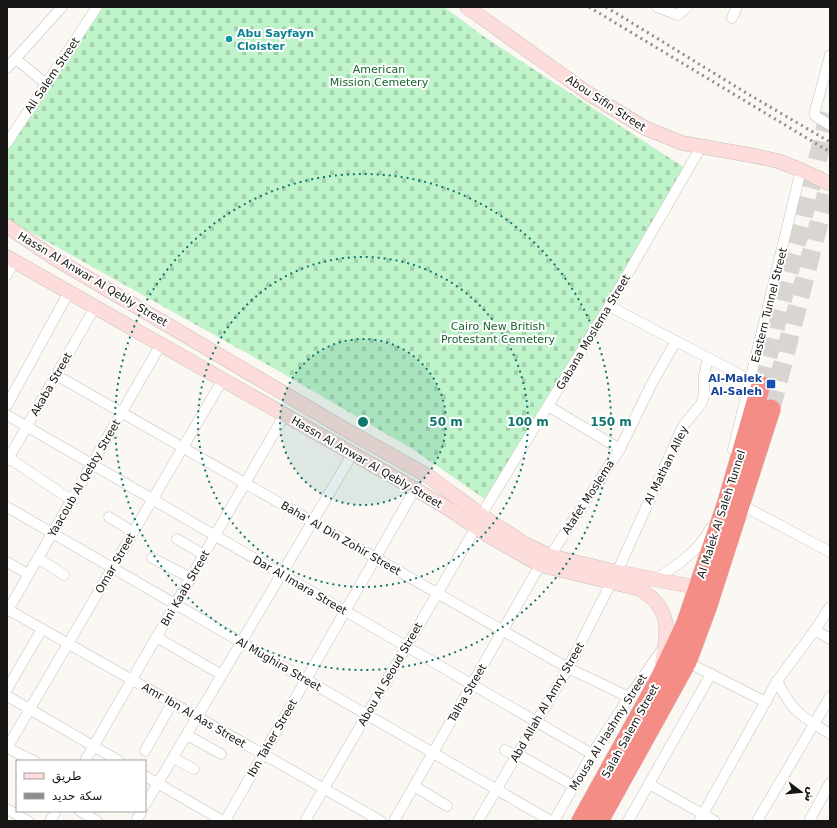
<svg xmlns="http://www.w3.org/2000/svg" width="837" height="828" viewBox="0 0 837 828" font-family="'DejaVu Sans','Noto Sans Arabic',sans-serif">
<defs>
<pattern id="cemetery-stones" width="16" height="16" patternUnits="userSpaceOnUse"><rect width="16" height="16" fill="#bff3c9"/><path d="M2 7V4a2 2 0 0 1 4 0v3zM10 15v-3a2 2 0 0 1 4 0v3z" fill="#a3d0ac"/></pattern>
</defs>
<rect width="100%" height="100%" fill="#fbf7f2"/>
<polygon fill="url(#cemetery-stones)" points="96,7 444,7 486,38 688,170 489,502 414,450 275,369 7,219 7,142"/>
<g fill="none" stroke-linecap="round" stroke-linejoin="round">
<g stroke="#d9d5d1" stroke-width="19" stroke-dasharray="19 10" stroke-linecap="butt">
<polyline points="761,385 830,110"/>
<polyline points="771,409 830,180"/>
</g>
<g stroke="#c5c1bd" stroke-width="11">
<g id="street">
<polyline points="657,7 678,15 687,7"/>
<polyline points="732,18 737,7"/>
<polyline points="830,55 815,111 815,116 830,125"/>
<polyline points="16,59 46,84"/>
<polyline points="7,68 62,7"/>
<polyline points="7,143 97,7"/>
<polyline points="7,275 14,261"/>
<polyline points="609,306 756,383"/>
<polyline points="56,375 568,668 629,697"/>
<polyline points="7,405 69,292"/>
<polyline points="548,406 620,449"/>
<polyline points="7,415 592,754"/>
<polyline points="733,450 801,170"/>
<polyline points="9,458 71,500"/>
<polyline points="7,461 95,307"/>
<polyline points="740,504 830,552"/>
<polyline points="7,507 551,821"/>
<polyline points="481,515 609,306 701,147"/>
<polyline points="109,517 133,532"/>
<polyline points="177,539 204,555"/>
<polyline points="550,556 620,449 651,385 676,341"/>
<polyline points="38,558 64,575"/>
<polyline points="152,558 191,578"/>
<polyline points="7,562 28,574"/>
<polyline points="617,572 683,426 701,404 704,396 704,376 708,358"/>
<path d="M656 579C676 566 699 551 710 529"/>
<polyline points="7,609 381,821"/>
<polyline points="7,612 161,344"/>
<polyline points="815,630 830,639"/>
<polyline points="156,637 222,675"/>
<polyline points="687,662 766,702"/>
<path d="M777 681C782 690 787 700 794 708 804 719 818 726 830 734"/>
<polyline points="7,689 42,629"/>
<polyline points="7,696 119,761"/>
<polyline points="187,735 221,754"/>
<polyline points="7,748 223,379"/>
<polyline points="7,748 34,761"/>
<polyline points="505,750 516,756"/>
<polyline points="145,751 172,703"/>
<polyline points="517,754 574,786"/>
<polyline points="173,758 194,769"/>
<polyline points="85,761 285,414"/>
<polyline points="145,776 223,821"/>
<polyline points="649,784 715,821"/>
<polyline points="414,786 447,806"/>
<polyline points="145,805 353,453"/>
<polyline points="7,809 28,821"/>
<polyline points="80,811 97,821"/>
<polyline points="50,821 56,811"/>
<polyline points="136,821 142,811"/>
<polyline points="225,821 415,489"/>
<polyline points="305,821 476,527"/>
<polyline points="394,821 540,565"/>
<polyline points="478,821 568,668 612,581"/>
<polyline points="554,821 592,754 629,697 663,648"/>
<polyline points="628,821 711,674"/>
<polyline points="699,821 777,681 815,630 830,607"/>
<polyline points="757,821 830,697"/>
<polyline points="809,821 830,783"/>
</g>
</g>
<g stroke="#c5c1bd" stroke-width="15">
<g id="secondary">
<polyline points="467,7 589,94 645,128 682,143 755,156 778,161 801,170 830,184"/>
<polyline points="7,226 54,258 341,427 428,476 494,524 525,544 550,556 617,572 706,589"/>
<path d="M7 257 415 489 449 509 489 536 540 565 640 589C672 609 668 630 662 663"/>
</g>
</g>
<g stroke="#d5d5d5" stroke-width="20">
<g id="highway">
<polyline points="581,821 659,680 686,623 727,502 761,385"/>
<polyline points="599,821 687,662 707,608 771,409"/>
</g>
</g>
<use href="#street" stroke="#fff" stroke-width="10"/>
<use href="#secondary" stroke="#fcdddb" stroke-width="14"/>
<use href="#highway" stroke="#f58d87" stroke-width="19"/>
<g stroke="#8f8d89" stroke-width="3" stroke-dasharray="2 4" stroke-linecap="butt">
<polyline points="589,7 830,152"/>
<polyline points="606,7 748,94 830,142"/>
</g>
</g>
<circle cx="363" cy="422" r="83" fill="#0f766e" fill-opacity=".12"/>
<g fill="none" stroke="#0f766e" stroke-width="2" stroke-dasharray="2 4">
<circle cx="363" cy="422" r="83"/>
<circle cx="363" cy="422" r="165"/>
<circle cx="363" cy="422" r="248"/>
</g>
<circle fill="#0f9aa8" stroke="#fff" stroke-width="1.5" cx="229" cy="39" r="4"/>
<rect fill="#1a4fb4" stroke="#fff" stroke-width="1.5" x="766" y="379" width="10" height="10" rx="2"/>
<g text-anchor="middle" stroke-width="4" stroke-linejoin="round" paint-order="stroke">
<g font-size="11" font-weight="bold" fill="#0d838f" stroke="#fff" text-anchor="start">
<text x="237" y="37">Abu Sayfayn<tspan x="237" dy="13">Cloister</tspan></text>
</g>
<g font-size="11" fill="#1a6432" stroke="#fff">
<text x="379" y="73">American<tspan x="379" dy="13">Mission Cemetery</tspan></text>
<text x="498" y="330">Cairo New British<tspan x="498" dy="13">Protestant Cemetery</tspan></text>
</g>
<g font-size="11" fill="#171614" stroke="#fff">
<text transform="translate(52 75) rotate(-56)" y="4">Ali Salem Street</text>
<text transform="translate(606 103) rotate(33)" y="4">Abou Sifin Street</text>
<text transform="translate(93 279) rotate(31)" y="4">Hassn Al Anwar Al Qebly Street</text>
<text transform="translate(769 305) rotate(-76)" y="4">Eastern Tunnel Street</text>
<text transform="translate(593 332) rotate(-59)" y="4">Gabana Moslema Street</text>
<text transform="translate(51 384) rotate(-60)" y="4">Akaba Street</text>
<text transform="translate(367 462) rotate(30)" y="4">Hassn Al Anwar Al Qebly Street</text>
<text transform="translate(666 465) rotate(-64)" y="4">Al Mathan Alley</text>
<text transform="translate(84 478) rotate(-60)" y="4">Yaacoub Al Qebty Street</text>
<text transform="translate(588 497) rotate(-57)" y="4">Atafet Moslema</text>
<text transform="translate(721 514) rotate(-72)" y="4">Al Malek Al Saleh Tunnel</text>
<text transform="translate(341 538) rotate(30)" y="4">Baha' Al Din Zohir Street</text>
<text transform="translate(115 563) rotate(-60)" y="4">Omar Street</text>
<text transform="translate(300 585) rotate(30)" y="4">Dar Al Imara Street</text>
<text transform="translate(185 588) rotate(-60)" y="4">Bni Kaab Street</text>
<text transform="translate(279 664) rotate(30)" y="4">Al Mughira Street</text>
<text transform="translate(390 674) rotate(-60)" y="4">Abou Al Seoud Street</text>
<text transform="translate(467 693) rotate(-60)" y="4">Talha Street</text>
<text transform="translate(547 702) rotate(-60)" y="4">Abd Allah Al Amry Street</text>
<text transform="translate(194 715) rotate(30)" y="4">Amr Ibn Al Aas Street</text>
<text transform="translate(630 731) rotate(-61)" y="4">Salah Salem Street</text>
<text transform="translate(608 732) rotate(-58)" y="4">Mousa Al Hashmy Street</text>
<text transform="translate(272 738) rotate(-60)" y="4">Ibn Taher Street</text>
</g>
<g font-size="11" font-weight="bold" fill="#164399" stroke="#fff" text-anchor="end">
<text x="762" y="382">Al-Malek<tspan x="762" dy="13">Al-Saleh</tspan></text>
</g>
</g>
<circle cx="363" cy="422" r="6" fill="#0f766e" stroke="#fff" stroke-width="2"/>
<g font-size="12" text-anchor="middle" font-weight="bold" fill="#0f766e" stroke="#fff" stroke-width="4" stroke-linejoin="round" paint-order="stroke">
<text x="446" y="426">50 m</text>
<text x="528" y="426">100 m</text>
<text x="611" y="426">150 m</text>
</g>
<rect width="837" height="828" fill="none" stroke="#171614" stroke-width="16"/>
<rect x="16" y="760" width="130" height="52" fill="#ffffff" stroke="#a2a2a1"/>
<rect x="24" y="773" width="20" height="6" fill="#fcdddb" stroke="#a2a2a1"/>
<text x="52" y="780" font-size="12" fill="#171614">طريق</text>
<rect x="24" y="793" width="20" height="6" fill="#8f8d89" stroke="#a2a2a1"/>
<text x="52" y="800" font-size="12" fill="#171614">سكة حديد</text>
<g transform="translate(801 792) rotate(106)" stroke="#ffffff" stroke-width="3" paint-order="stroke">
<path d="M0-3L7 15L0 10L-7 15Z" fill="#171614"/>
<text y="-6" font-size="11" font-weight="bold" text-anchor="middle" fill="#171614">ش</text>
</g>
</svg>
